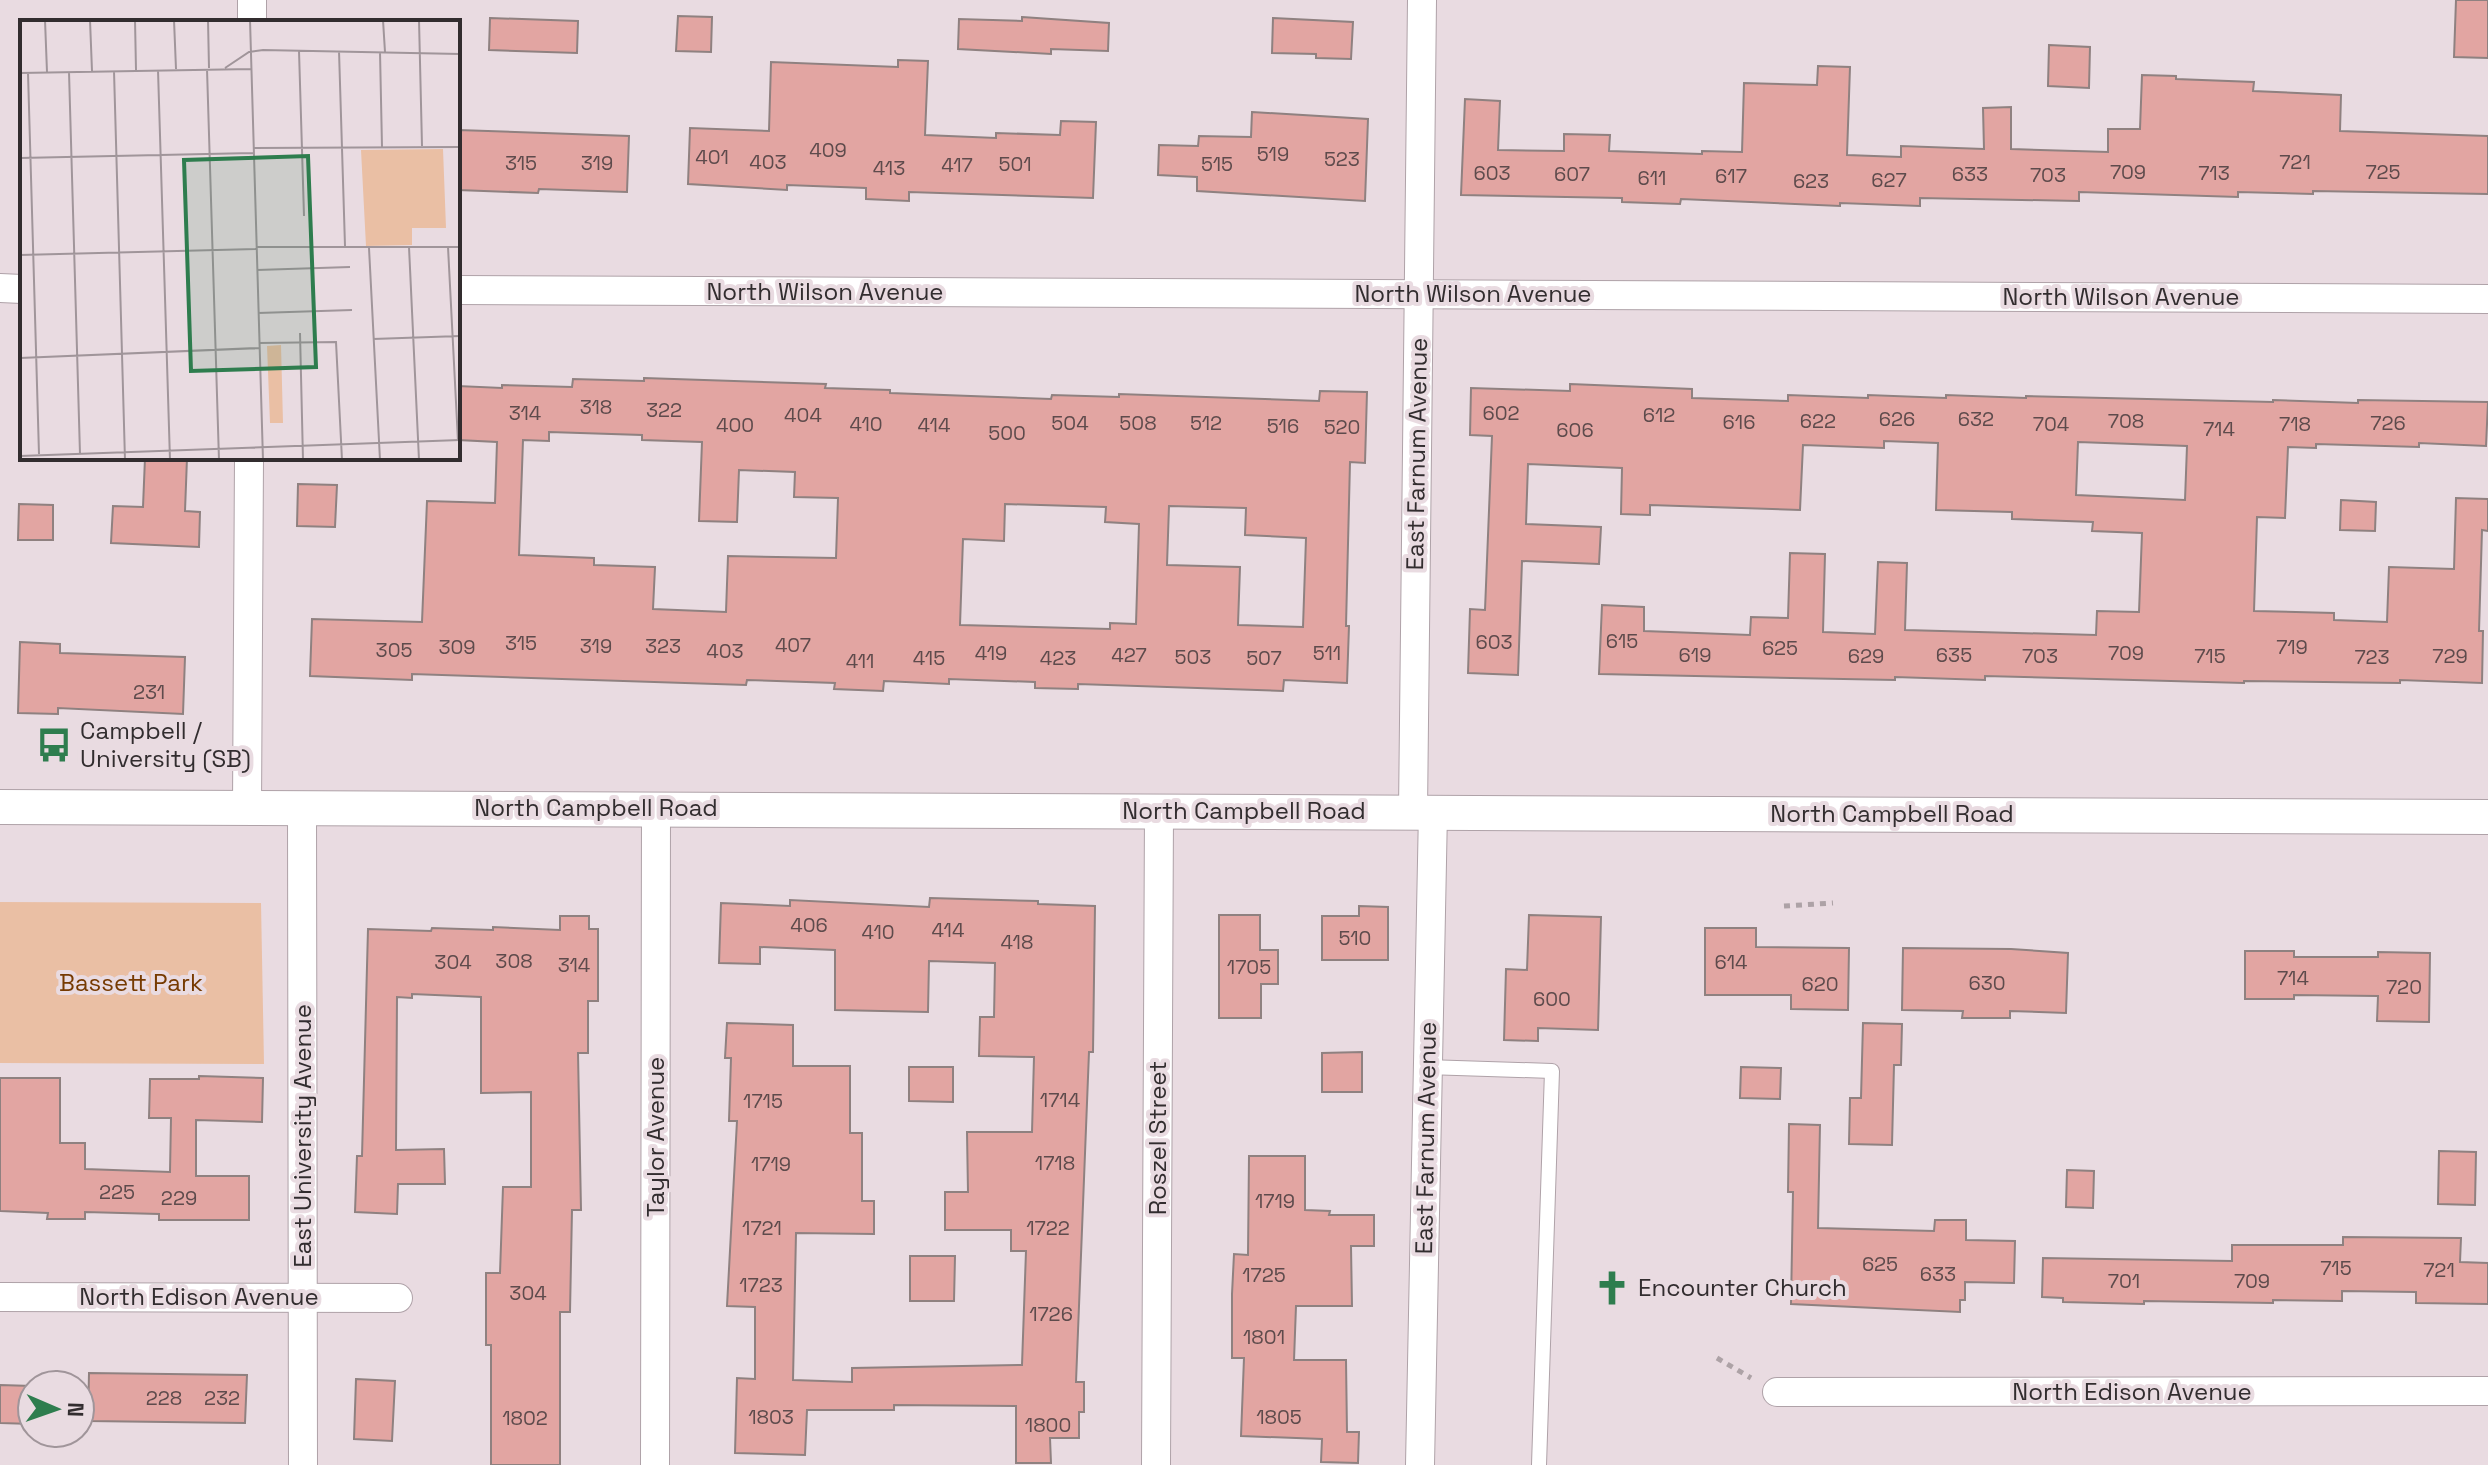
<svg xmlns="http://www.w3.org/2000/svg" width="2488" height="1465" viewBox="0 0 2488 1465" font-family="'Space Grotesk',sans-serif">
<rect width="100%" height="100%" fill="#e9dbe1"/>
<polygon fill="#eabfa4" points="0,902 261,903 264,1064 0,1063"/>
<g fill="#e2a5a2" stroke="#8f8180" stroke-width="2" fill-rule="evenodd">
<polygon points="2456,0 2488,0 2488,58 2454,57"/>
<polygon points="678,16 712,17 711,52 676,51"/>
<polygon points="1022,17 1109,23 1108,51 1051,49 1051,54 958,49 959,19 1022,21"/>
<polygon points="490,18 578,21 577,53 489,50"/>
<polygon points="1273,18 1353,22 1351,59 1316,58 1316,54 1272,53"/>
<polygon points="2049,45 2090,47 2089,88 2048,86"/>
<polygon points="898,60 928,61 925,135 996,138 996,133 1060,135 1061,121 1096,122 1093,198 909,192 909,201 866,199 866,188 787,185 787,190 688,184 690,128 769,131 771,62 898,67"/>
<polygon points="1818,66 1850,67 1847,155 1901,157 1901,146 1984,149 1983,108 2011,107 2011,149 2108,152 2108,129 2140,129 2142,75 2176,76 2176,79 2254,82 2253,91 2341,95 2340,131 2488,136 2488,194 2313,191 2313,194 2238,192 2238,197 2079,192 2079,201 1920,198 1920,206 1840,203 1840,206 1681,199 1680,204 1622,202 1622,198 1461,195 1465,99 1500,101 1498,150 1564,151 1564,134 1610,135 1609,151 1702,154 1702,151 1742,152 1744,83 1817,85"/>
<polygon points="1252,112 1368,119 1365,201 1197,191 1197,177 1158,175 1159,145 1198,146 1199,136 1251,137"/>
<polygon points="458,130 629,136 627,192 539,189 538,193 458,190"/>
<path d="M644 378 826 384 825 388 890 390V393L1051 399 1052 395 1119 397V394L1319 401 1320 391 1367 392 1365 463 1350 462 1346 626H1349L1347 683 1284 680 1283 691 1078 684V689L1035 688V682L949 679V684L884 681 883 691 834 689 835 683 747 680 746 685 412 674V680L310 676 312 619 422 622 427 501 495 503 497 442 458 440V386L502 388V385L572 387 573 379 644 381ZM549 432 642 435V440L702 442 699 521 737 522 739 470 795 472 794 497 838 498 836 558 728 556 726 612 653 609 655 567 594 565V558L519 555 523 440 549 441ZM1005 504 1106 507 1105 522 1139 524 1136 624 1110 623V629L960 625 963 539 1004 541ZM1169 506 1246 508 1245 535 1306 538 1303 627 1238 625 1240 567 1167 565Z"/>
<path d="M1570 384 1692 389V398L1788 401V395L1868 398V395L1946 398V395L2026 398V396L2273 402V400L2358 403V400L2488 402 2486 446 2419 443V447L2316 444V448L2288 447 2285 518 2257 517 2254 611 2334 613V620L2387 622 2389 567 2454 569 2456 498 2488 499V531L2482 530 2479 631H2483L2482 683 2400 680V683L2244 681V683L1985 676V680L1895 677V680L1599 674 1602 605 1644 607V631L1750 635 1751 617 1788 618 1790 553 1825 554 1823 632 1875 634 1878 562 1907 563 1905 630 2096 635 2097 611 2139 612 2142 533 2092 531 2093 522 2012 519V512L1936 510 1938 443 1884 441V448L1803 445 1800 510 1650 505V515L1621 514 1622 468 1528 464 1526 524 1601 527 1599 564 1522 561 1518 675 1468 673 1470 609 1485 610 1492 436 1470 435 1471 388 1570 391ZM2078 442 2187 446 2185 500 2076 495Z"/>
<polygon points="145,458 187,458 185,511 200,512 199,547 111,543 113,506 143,507"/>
<polygon points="298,484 337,485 335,527 297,526"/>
<polygon points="2341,500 2376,502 2375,531 2340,530"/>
<polygon points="19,504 53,505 53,540 18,540"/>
<polygon points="20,642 60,644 60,653 185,657 183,714 58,708 58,714 18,713"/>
<polygon points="930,898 1038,901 1038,904 1095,906 1093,1052 1089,1052 1076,1382 1084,1382 1084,1412 1079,1412 1079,1438 1050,1438 1051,1463 1016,1463 1016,1406 894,1405 894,1410 807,1410 805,1455 735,1453 737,1378 755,1379 755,1307 727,1306 737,1121 729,1121 731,1058 725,1058 727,1023 793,1025 793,1066 850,1066 850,1133 862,1133 862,1201 874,1201 874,1234 796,1233 793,1380 852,1382 852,1368 1022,1365 1026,1251 1011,1251 1011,1230 945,1230 945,1192 968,1192 967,1132 1032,1132 1034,1057 979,1056 980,1017 994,1017 995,963 929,961 928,1012 835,1010 835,950 760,947 760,964 719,963 721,903 790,906 790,900 929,907"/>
<polygon points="1359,906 1388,907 1388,960 1322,960 1322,916 1359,916"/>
<polygon points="1219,915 1260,915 1260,950 1278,950 1278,984 1261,984 1261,1018 1219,1018"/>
<polygon points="1529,915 1601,917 1598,1030 1538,1028 1538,1041 1504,1040 1506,969 1527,970"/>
<polygon points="560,916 589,916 589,929 598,929 598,1001 588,1001 588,1053 578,1053 581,1210 572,1210 570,1312 560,1312 560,1465 491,1465 491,1345 486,1345 486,1273 500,1273 503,1187 531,1187 531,1092 481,1093 481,997 412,994 412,998 397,997 396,1150 444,1149 445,1184 398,1184 397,1214 355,1212 357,1156 362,1156 368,929 431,931 432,928 493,930 493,927 560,930"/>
<polygon points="1705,928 1756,928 1756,947 1849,948 1848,1010 1791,1009 1791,995 1705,995"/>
<polygon points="1903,948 2011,949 2068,953 2066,1013 2010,1011 2010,1018 1962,1018 1963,1011 1902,1010"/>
<polygon points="2245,951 2294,951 2294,957 2378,957 2378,952 2430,953 2429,1022 2377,1021 2378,996 2294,995 2294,999 2245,999"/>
<polygon points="1863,1023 1902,1024 1901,1065 1894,1065 1892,1145 1849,1144 1850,1098 1861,1098"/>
<polygon points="1362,1052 1362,1092 1322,1092 1322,1053"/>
<polygon points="909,1067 953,1067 953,1102 909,1101"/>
<polygon points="1741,1067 1781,1068 1780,1099 1740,1098"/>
<polygon points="199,1076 263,1078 262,1122 196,1120 196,1176 249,1176 249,1220 159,1220 159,1214 85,1212 85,1219 47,1219 48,1213 0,1211 0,1078 60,1078 60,1143 85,1143 85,1169 170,1172 171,1118 149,1118 150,1079 199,1079"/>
<polygon points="1789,1124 1820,1125 1818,1228 1934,1231 1935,1220 1966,1220 1966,1240 2015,1241 2014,1283 1965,1282 1965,1300 1960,1300 1960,1312 1791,1304 1793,1192 1788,1192"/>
<polygon points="2439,1151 2476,1152 2475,1205 2438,1204"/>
<polygon points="1249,1156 1305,1156 1305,1210 1330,1211 1329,1215 1374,1215 1374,1246 1351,1246 1352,1306 1296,1306 1294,1360 1346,1360 1347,1432 1359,1432 1358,1463 1321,1462 1322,1439 1241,1436 1244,1358 1232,1358 1232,1294 1234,1254 1248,1255"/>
<polygon points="2067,1170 2094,1171 2093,1208 2066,1207"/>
<polygon points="2343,1237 2461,1238 2460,1262 2488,1263 2488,1304 2416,1303 2416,1292 2342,1291 2342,1301 2273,1300 2273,1303 2144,1301 2144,1304 2063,1302 2063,1298 2042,1297 2043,1258 2232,1261 2232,1245 2343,1245"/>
<polygon points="910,1256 955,1256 954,1301 910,1301"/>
<polygon points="89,1373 247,1375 245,1423 88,1421"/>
<polygon points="356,1379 395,1381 392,1441 354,1439"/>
<polygon points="0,1385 32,1386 32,1424 0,1423"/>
</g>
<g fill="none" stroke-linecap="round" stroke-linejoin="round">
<g stroke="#afa2a8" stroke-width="16">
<polyline id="service" points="1426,1067 1552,1071 1539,1465"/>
</g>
<g stroke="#afa2a8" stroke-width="30">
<g id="minor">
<polyline points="252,22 252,0"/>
<polyline points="0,288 22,289"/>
<polyline points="458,290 2488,299"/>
<polyline points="247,807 249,458"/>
<polyline points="302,807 303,1465"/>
<polyline points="1413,812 1422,0"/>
<polyline points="0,1297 398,1298"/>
<polyline points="1777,1392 2488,1391"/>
<polyline points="655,1465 656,808"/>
<polyline points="1156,1465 1159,811"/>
<polyline points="1420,1465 1433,811"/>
</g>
</g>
<g stroke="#afa2a8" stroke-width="36">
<polyline id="tertiary" points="0,807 2488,817"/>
</g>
<g stroke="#ada2a6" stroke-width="5" stroke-dasharray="6 6" stroke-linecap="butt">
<polyline points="1784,906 1833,903"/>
<polyline points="1717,1358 1751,1378"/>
</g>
<use href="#service" stroke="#fff" stroke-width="14"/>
<use href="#minor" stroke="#fff" stroke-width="28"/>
<use href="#tertiary" stroke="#fff" stroke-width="34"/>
</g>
<defs>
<g id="bus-bare" transform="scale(2.76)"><path d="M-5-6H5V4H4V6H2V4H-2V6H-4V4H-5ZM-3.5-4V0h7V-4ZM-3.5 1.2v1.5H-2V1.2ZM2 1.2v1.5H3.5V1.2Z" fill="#2e7d4e" stroke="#e9dbe1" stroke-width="2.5" paint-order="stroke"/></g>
<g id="church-bare" transform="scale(2.76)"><path d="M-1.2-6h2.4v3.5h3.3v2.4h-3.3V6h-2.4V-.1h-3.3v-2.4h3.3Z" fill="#2e7d4e" stroke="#e9dbe1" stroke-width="2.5" paint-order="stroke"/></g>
</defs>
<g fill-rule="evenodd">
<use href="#bus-bare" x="54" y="745"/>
<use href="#church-bare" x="1612" y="1288"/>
</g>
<g text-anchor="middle" stroke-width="8" stroke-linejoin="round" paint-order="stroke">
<g font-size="20" fill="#5e4b4c">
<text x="828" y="157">409</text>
<text x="1273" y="161">519</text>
<text x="712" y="164">401</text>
<text x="1342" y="166">523</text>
<text x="768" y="169">403</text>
<text x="2295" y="169">721</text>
<text x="521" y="170">315</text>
<text x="597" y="170">319</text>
<text x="1015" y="171">501</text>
<text x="1217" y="171">515</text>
<text x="957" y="172">417</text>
<text x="889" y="175">413</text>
<text x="2128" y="179">709</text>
<text x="2383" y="179">725</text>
<text x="1492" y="180">603</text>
<text x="2214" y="180">713</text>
<text x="1572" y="181">607</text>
<text x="1970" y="181">633</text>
<text x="2048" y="182">703</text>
<text x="1731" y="183">617</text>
<text x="1652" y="185">611</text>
<text x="1889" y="187">627</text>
<text x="1811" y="188">623</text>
<text x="596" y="414">318</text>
<text x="664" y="417">322</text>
<text x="525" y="420">314</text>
<text x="1501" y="420">602</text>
<text x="803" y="422">404</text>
<text x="1659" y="422">612</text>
<text x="1897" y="426">626</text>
<text x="1976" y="426">632</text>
<text x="1818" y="428">622</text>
<text x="2126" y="428">708</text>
<text x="1739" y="429">616</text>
<text x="1070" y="430">504</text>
<text x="1138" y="430">508</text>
<text x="1206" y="430">512</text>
<text x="2388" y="430">726</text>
<text x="866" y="431">410</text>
<text x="2051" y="431">704</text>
<text x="2295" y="431">718</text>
<text x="735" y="432">400</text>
<text x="934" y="432">414</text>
<text x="1283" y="433">516</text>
<text x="1342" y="434">520</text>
<text x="2219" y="436">714</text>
<text x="1575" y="437">606</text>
<text x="1007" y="440">500</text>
<text x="1622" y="648">615</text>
<text x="1494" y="649">603</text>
<text x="521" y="650">315</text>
<text x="793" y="652">407</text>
<text x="596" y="653">319</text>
<text x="663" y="653">323</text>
<text x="457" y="654">309</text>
<text x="2292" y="654">719</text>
<text x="1780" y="655">625</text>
<text x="394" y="657">305</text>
<text x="725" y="658">403</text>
<text x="991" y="660">419</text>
<text x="1327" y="660">511</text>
<text x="2126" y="660">709</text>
<text x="1129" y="662">427</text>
<text x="1695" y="662">619</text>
<text x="1954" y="662">635</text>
<text x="1866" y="663">629</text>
<text x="2040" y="663">703</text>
<text x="2210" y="663">715</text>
<text x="2450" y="663">729</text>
<text x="1193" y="664">503</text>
<text x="2372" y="664">723</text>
<text x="929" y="665">415</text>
<text x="1058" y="665">423</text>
<text x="1264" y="665">507</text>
<text x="860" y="668">411</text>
<text x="149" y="699">231</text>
<text x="809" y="932">406</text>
<text x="948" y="937">414</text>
<text x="878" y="939">410</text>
<text x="1355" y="945">510</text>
<text x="1017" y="949">418</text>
<text x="514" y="968">308</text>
<text x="453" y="969">304</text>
<text x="1731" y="969">614</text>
<text x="574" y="972">314</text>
<text x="1249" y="974">1705</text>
<text x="2293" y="985">714</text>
<text x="1987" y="990">630</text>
<text x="1820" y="991">620</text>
<text x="2404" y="994">720</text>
<text x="1552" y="1006">600</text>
<text x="1060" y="1107">1714</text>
<text x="763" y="1108">1715</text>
<text x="1055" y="1170">1718</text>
<text x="771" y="1171">1719</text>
<text x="117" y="1199">225</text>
<text x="179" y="1205">229</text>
<text x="1275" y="1208">1719</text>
<text x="762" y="1235">1721</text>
<text x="1048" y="1235">1722</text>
<text x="1880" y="1271">625</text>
<text x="2336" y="1275">715</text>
<text x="2439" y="1277">721</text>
<text x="1938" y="1281">633</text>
<text x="1264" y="1282">1725</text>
<text x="2124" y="1288">701</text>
<text x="2252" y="1288">709</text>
<text x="761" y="1292">1723</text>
<text x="528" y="1300">304</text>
<text x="1051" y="1321">1726</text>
<text x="1264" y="1344">1801</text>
<text x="164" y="1405">228</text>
<text x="222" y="1405">232</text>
<text x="771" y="1424">1803</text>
<text x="1279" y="1424">1805</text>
<text x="525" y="1425">1802</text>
<text x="1048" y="1432">1800</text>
</g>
<g font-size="24" fill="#322d2f" stroke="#e9dbe1">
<text x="825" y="300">North Wilson Avenue</text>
<text x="1473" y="302">North Wilson Avenue</text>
<text x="2121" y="305">North Wilson Avenue</text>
<text transform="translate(1417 454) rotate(-89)" y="8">East Farnum Avenue</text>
<text x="596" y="816">North Campbell Road</text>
<text x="1244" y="819">North Campbell Road</text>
<text x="1892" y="822">North Campbell Road</text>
<text transform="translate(303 1136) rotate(-90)" y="8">East University Avenue</text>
<text transform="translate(656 1137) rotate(-90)" y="8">Taylor Avenue</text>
<text transform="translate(1158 1138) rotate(-90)" y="8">Roszel Street</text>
<text transform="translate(1426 1138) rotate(-89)" y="8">East Farnum Avenue</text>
<text x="199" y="1305">North Edison Avenue</text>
<text x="2132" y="1400">North Edison Avenue</text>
</g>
<g font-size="24" fill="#322d2f" stroke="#e9dbe1" text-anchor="start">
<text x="80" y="739">Campbell /<tspan x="80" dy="28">University (SB)</tspan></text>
<text x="1638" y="1296">Encounter Church</text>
</g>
<g font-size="24" fill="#763a01" stroke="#e9dbe1">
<text x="131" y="991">Bassett Park</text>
</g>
</g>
<g transform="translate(20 20)">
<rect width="440" height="440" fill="#e9dbe1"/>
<path d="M423 129 426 208H392V225L346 226 341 130ZM261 325 263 403H250L247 326Z" fill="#eabfa4"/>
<path fill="none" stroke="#a0959a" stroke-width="2" d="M25 0 27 52M70 0 72 51M115 0 116 50M154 0 156 49M188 0 189 48M230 0 243 440M363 0 365 32M399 0 402 126M439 0 440 35M279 31 284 196M319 31 325 226M360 32 362 127M205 48 229 32 243 30 440 34M187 49 199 440M138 50 150 440M94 51 105 440M49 52 60 434M0 53 232 49M8 53 19 434M233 128 440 127M0 138 233 133M236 227H440M389 227 399 440M428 227 438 421M349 228 360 440M0 235 236 229M237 250 330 247M238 293 332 290M280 313 283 440M353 319 440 316M239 323 316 322 322 440M0 338 239 328M0 436 440 420"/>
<path fill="#2e7d4e" fill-opacity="0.15" stroke="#2e7d4e" stroke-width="4" d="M288 136 296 347 171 351 164 140Z"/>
<rect width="440" height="440" fill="none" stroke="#322d2f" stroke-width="4"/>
</g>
<g transform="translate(56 1409) rotate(92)"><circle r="38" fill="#e9dbe1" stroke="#a0959a" stroke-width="2"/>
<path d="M0-6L14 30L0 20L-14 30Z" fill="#2e7d4e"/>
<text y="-12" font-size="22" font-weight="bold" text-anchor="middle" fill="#322d2f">N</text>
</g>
</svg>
